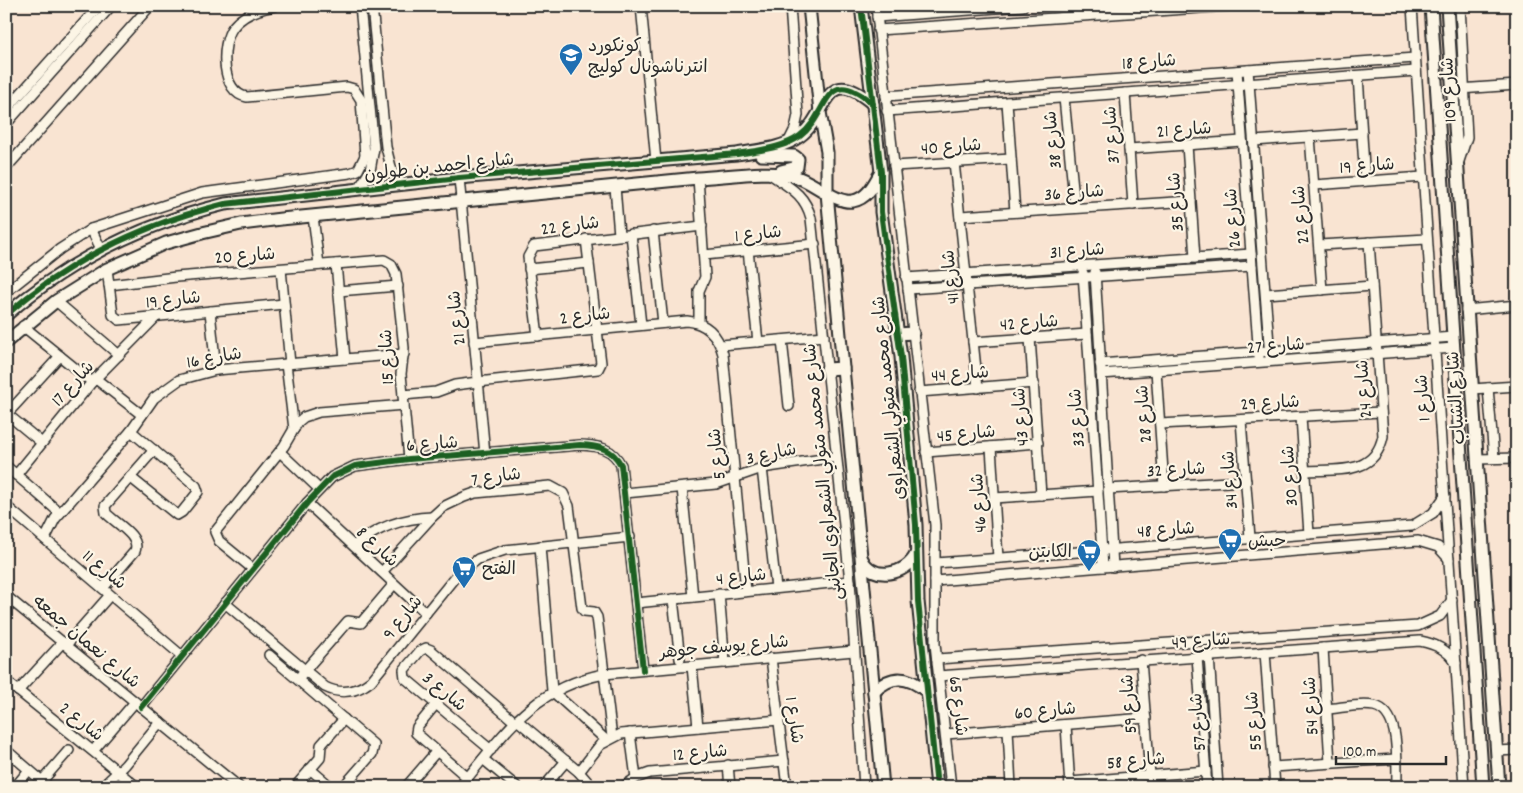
<svg xmlns="http://www.w3.org/2000/svg" width="1523" height="793" viewBox="0 0 1523 793" font-family="Dekko,'Playpen Sans Arabic',sans-serif">
<rect width="100%" height="100%" fill="#f9e4d2"/>
<filter id="ink" filterUnits="userSpaceOnUse"><feTurbulence type="fractalNoise" baseFrequency=".02" numOctaves="2"/><feDisplacementMap in="SourceGraphic" scale="10" xChannelSelector="R" yChannelSelector="G"/><feConvolveMatrix kernelMatrix="1 2 1 2 8 2 1 2 1" color-interpolation-filters="sRGB"/></filter>
<g filter="url(#ink)">
<g fill="none" stroke-linecap="round" stroke-linejoin="round">
<g stroke="#2b2b2b" stroke-width="12">
<g id="minor">
<polyline points="372,6 386,147 392,171 397,180 404,185"/>
<polyline points="641,6 656,161"/>
<polyline points="876,6 935,525 935,644 951,787"/>
<polyline points="1412,6 1464,787"/>
<polyline points="877,17 1023,6"/>
<polyline points="878,30 1230,6"/>
<polyline points="1248,70 1270,357"/>
<polyline points="1237,71 1259,357"/>
<polyline points="1358,76 1365,181"/>
<polyline points="1459,89 1517,85"/>
<polyline points="1125,93 1133,205"/>
<polyline points="886,96 1415,58"/>
<polyline points="1064,98 1075,208"/>
<polyline points="1007,102 1015,212"/>
<polyline points="6,110 99,6"/>
<polyline points="887,111 1416,71"/>
<polyline points="6,124 111,6"/>
<polyline points="1310,137 1322,290"/>
<polyline points="1254,141 1362,133"/>
<polyline points="788,143 795,129 798,115 790,6"/>
<polyline points="1187,145 1195,258"/>
<polyline points="1129,149 1242,141"/>
<polyline points="954,162 978,388"/>
<polyline points="1458,164 1467,137 1460,6"/>
<polyline points="894,166 1011,159"/>
<polyline points="6,168 150,6"/>
<path d="M770 174C789 187 805 194 811 218L850 581 864 787"/>
<polyline points="459,178 485,454"/>
<polyline points="698,178 705,277 699,291 699,323"/>
<polyline points="1314,185 1423,177"/>
<polyline points="615,187 619,235"/>
<polyline points="358,190 370,171 374,148 360,6"/>
<polyline points="313,216 319,265"/>
<polyline points="960,216 1191,201"/>
<polyline points="91,229 101,249"/>
<polyline points="653,231 663,323"/>
<polyline points="631,234 641,325"/>
<polyline points="1319,245 1427,239"/>
<polyline points="748,250 758,342"/>
<polyline points="704,255 815,244"/>
<polyline points="336,264 345,359"/>
<polyline points="107,269 113,315 119,320 284,304"/>
<polyline points="281,269 290,364"/>
<polyline points="529,269 589,263"/>
<polyline points="1095,272 1113,567"/>
<polyline points="1083,273 1103,567"/>
<polyline points="906,278 1251,254"/>
<polyline points="109,285 176,277 384,260 391,264 396,274 404,348 401,374 409,459"/>
<polyline points="908,289 1252,266"/>
<polyline points="338,291 398,286"/>
<path d="M6 292 60 249 91 229 202 193 350 173 358 170 365 156 361 100 354 89 347 87 247 97C221 93 220 45 233 27 243 14 258 9 274 6"/>
<polyline points="1266,294 1372,286"/>
<polyline points="56,301 119,355"/>
<polyline points="1466,310 1517,305"/>
<polyline points="210,311 216,370"/>
<polyline points="23,326 92,382"/>
<polyline points="538,336 528,257 534,246 702,226"/>
<polyline points="1030,338 1041,495"/>
<polyline points="782,340 789,406"/>
<path d="M474 342 687 321C707 323 718 335 723 354L746 591"/>
<polyline points="973,342 1087,334"/>
<polyline points="721,345 824,336"/>
<polyline points="286,364 294,429"/>
<polyline points="1100,364 1453,337"/>
<polyline points="1156,370 1164,486"/>
<polyline points="1101,374 1454,348"/>
<polyline points="96,379 142,415"/>
<polyline points="1488,388 1494,458"/>
<polyline points="1472,389 1517,386"/>
<polyline points="919,392 1034,383"/>
<polyline points="403,395 436,392 455,385 478,382 598,369 601,363 586,239"/>
<polyline points="7,414 42,443"/>
<polyline points="6,415 60,356"/>
<polyline points="1301,417 1309,534"/>
<polyline points="1241,420 1250,538"/>
<polyline points="1160,424 1381,412"/>
<polyline points="991,447 998,558"/>
<polyline points="280,452 319,489"/>
<polyline points="926,452 1038,443"/>
<polyline points="1478,459 1517,458"/>
<polyline points="6,466 60,513"/>
<polyline points="762,468 776,588"/>
<path d="M1305 471C1337 469 1375 476 1383 436L1369 242"/>
<polyline points="16,475 92,382 156,317"/>
<polyline points="130,477 177,515 182,512 198,492 196,486 131,431"/>
<polyline points="682,488 693,597"/>
<polyline points="1108,489 1246,481"/>
<polyline points="625,493 716,484 762,468 836,457"/>
<polyline points="994,498 1098,491"/>
<polyline points="307,503 426,613"/>
<polyline points="6,506 182,656"/>
<polyline points="45,539 55,519 131,431 154,398 179,380 216,370 404,354"/>
<path d="M354 546C377 527 402 518 432 517"/>
<polyline points="540,546 552,691 606,740"/>
<polyline points="936,563 1412,526 1433,513 1445,496"/>
<polyline points="253,569 219,541 215,532 284,446 298,422 304,417 319,412 404,405"/>
<polyline points="382,572 432,517 443,507 464,497 475,493 550,486 563,493 569,506 582,608 584,611 594,612 597,617 612,737"/>
<polyline points="935,581 1418,541 1438,547 1449,559"/>
<path d="M103 588 135 551C141 536 115 523 106 513L105 506 154 450"/>
<polyline points="719,594 725,663"/>
<polyline points="6,596 239,787"/>
<polyline points="673,599 680,659"/>
<path d="M225 603 325 687C341 695 357 692 371 681L456 576 478 559 505 550 630 537"/>
<polyline points="636,603 850,581"/>
<polyline points="66,645 110,595"/>
<polyline points="1323,648 1330,763"/>
<polyline points="1265,652 1275,787"/>
<polyline points="269,655 374,745 372,754 343,787"/>
<polyline points="1209,656 1218,787"/>
<polyline points="1197,657 1207,787"/>
<polyline points="771,658 787,787"/>
<polyline points="937,659 1418,626 1440,616 1452,600"/>
<polyline points="1141,660 1150,775"/>
<polyline points="692,666 698,727"/>
<polyline points="301,675 348,621 361,623 394,584"/>
<path d="M938 676 1420 641C1435 644 1447 649 1456 663"/>
<polyline points="6,681 137,787"/>
<polyline points="18,691 63,642"/>
<polyline points="436,704 417,727 416,733 468,778"/>
<path d="M141 707 307 503 332 477 355 466 409 459 580 445C599 446 612 448 621 465L643 670"/>
<path d="M1327 709C1341 708 1360 703 1374 706 1402 712 1396 764 1397 787"/>
<polyline points="517,720 579,772 592,787"/>
<polyline points="1066,725 1070,787"/>
<polyline points="1008,729 1011,787"/>
<polyline points="630,733 636,778"/>
<polyline points="946,734 1146,718"/>
<polyline points="6,750 49,787"/>
<polyline points="491,750 405,678 404,670 420,651 426,648 431,650 515,722"/>
<polyline points="93,751 135,702"/>
<polyline points="1497,751 1517,750"/>
<polyline points="483,759 517,787"/>
<polyline points="728,765 730,787"/>
<polyline points="1273,767 1395,759"/>
<polyline points="310,769 331,787"/>
<polyline points="579,772 600,745 621,734 779,720"/>
<polyline points="42,781 69,750"/>
<polyline points="1070,782 1206,771"/>
<polyline points="15,787 29,770"/>
<polyline points="102,787 125,765 160,722"/>
<polyline points="295,787 320,758 321,745 344,719"/>
<polyline points="406,787 436,752"/>
<path d="M460 787C504 734 532 688 604 674L854 651"/>
<polyline points="544,787 566,761"/>
<polyline points="623,787 636,778 650,773 784,761"/>
</g>
</g>
<g stroke="#2b2b2b" stroke-width="15">
<g id="tertiary">
<polyline points="809,6 820,112 827,152 827,193 843,368 883,787"/>
<polyline points="861,6 881,172 881,212 901,357 916,525 918,601 937,787"/>
<polyline points="1431,6 1483,787"/>
<polyline points="1447,6 1499,787"/>
<polyline points="761,155 794,156 798,159 797,167 781,171"/>
<path d="M6 315C70 259 143 224 225 204L459 178 737 154C758 150 782 149 800 136 830 114 823 62 873 104"/>
<polyline points="898,334 913,333"/>
<path d="M6 342 56 301 107 269 166 243 202 233 241 224 281 219 698 178C723 177 771 169 794 176 813 181 836 204 853 201 868 198 874 184 881 172"/>
<polyline points="827,369 843,368"/>
<path d="M862 559C872 582 907 575 916 554"/>
<path d="M874 692C891 674 908 676 926 691"/>
</g>
</g>
<use href="#minor" stroke="#fcf5e5" stroke-width="9"/>
<use href="#tertiary" stroke="#fcf5e5" stroke-width="11"/>
<g stroke="#fcf5e5" stroke-width="9">
<g id="cycleway">
<polyline points="861,6 881,172 881,212 901,357 916,525 918,601 937,787"/>
<path d="M6 315C70 259 143 224 225 204L459 178 737 154C758 150 782 149 800 136 830 114 823 62 873 104"/>
<path d="M141 707 307 503 332 477 355 466 409 459 580 445C599 446 612 448 621 465L643 670"/>
</g>
</g>
<use href="#cycleway" stroke="#1b5e20" stroke-width="6"/>
</g>
</g>
<defs>
<g id="school-pin" transform="scale(1.25)"><path d="M0 17L-7.5 6A9.5 9.5 0 1 1 7.5 6Z" fill="#1f6fb2" stroke="#fcf5e5"/><path d="M0-5L7-2L0 1L-7-2ZM-4 1L0 2.5L4 1V4Q0 6-4 4Z" fill="#fff"/></g>
<g id="supermarket-pin" transform="scale(1.25)"><path d="M0 17L-7.5 6A9.5 9.5 0 1 1 7.5 6Z" fill="#1f6fb2" stroke="#fcf5e5"/><path d="M-6-5.5h2.5l.6 2H6L4.5 2H-2.5L-4.4-4H-6ZM-1.5 3.2a1.3 1.3 0 1 0 .1 0ZM3 3.2a1.3 1.3 0 1 0 .1 0Z" fill="#fff"/></g>
</defs>
<g fill-rule="evenodd">
<use href="#school-pin" x="571" y="55"/>
<use href="#supermarket-pin" x="1230" y="540"/>
<use href="#supermarket-pin" x="1089" y="551"/>
<use href="#supermarket-pin" x="464" y="568"/>
</g>
<g text-anchor="middle" stroke-width="4.5" stroke-linejoin="round" paint-order="stroke">
<g font-size="18" fill="#2b2b2b" stroke="#fcf5e5" text-anchor="start">
<text x="588" y="51">كونكورد<tspan x="588" dy="21">انترناشونال كوليج</tspan></text>
<text x="1248" y="546">حبش</text>
<text x="1072" y="557" text-anchor="end">الكابتن</text>
<text x="482" y="574">الفتح</text>
</g>
<g font-size="18" fill="#2b2b2b" stroke="#fcf5e5">
<text transform="translate(1149 61) rotate(-4)" y="6">شارع 18</text>
<text transform="translate(1448 90) rotate(-93)" y="6">شارع 109</text>
<text transform="translate(1184 129) rotate(-4)" y="6">شارع 21</text>
<text transform="translate(1111 135) rotate(-94)" y="6">شارع 37</text>
<text transform="translate(1052 140) rotate(-96)" y="6">شارع 38</text>
<text transform="translate(951 146) rotate(-4)" y="6">شارع 40</text>
<text transform="translate(1367 165) rotate(-4)" y="6">شارع 19</text>
<text transform="translate(439 166) rotate(-6)" y="6">شارع احمد بن طولون</text>
<text transform="translate(1074 192) rotate(-4)" y="6">شارع 36</text>
<text transform="translate(1175 202) rotate(-94)" y="6">شارع 35</text>
<text transform="translate(1300 215) rotate(-95)" y="6">شارع 22</text>
<text transform="translate(1232 218) rotate(-94)" y="6">شارع 26</text>
<text transform="translate(570 225) rotate(-7)" y="6">شارع 22</text>
<text transform="translate(758 233) rotate(-6)" y="6">شارع 1</text>
<text transform="translate(1077 250) rotate(-4)" y="6">شارع 31</text>
<text transform="translate(245 255) rotate(-4)" y="6">شارع 20</text>
<text transform="translate(950 277) rotate(-96)" y="6">شارع 41</text>
<text transform="translate(173 299) rotate(-6)" y="6">شارع 19</text>
<text transform="translate(585 315) rotate(-6)" y="6">شارع 2</text>
<text transform="translate(456 318) rotate(-96)" y="6">شارع 21</text>
<text transform="translate(1029 322) rotate(-4)" y="6">شارع 42</text>
<text transform="translate(1276 345) rotate(-4)" y="6">شارع 27</text>
<text transform="translate(214 357) rotate(-10)" y="6">شارع 16</text>
<text transform="translate(386 357) rotate(-92)" y="6">شارع 15</text>
<text transform="translate(960 373) rotate(-4)" y="6">شارع 44</text>
<text transform="translate(72 383) rotate(-48)" y="6">شارع 17</text>
<text transform="translate(1363 389) rotate(-94)" y="6">شارع 24</text>
<text transform="translate(888 398) rotate(-96)" y="6">شارع محمد متولي الشعراوى</text>
<text transform="translate(1422 398) rotate(-94)" y="6">شارع 1</text>
<text transform="translate(1455 398) rotate(-94)" y="6">شارع الشباب</text>
<text transform="translate(1270 402) rotate(-3)" y="6">شارع 29</text>
<text transform="translate(1143 414) rotate(-94)" y="6">شارع 28</text>
<text transform="translate(1020 417) rotate(-94)" y="6">شارع 43</text>
<text transform="translate(1076 418) rotate(-94)" y="6">شارع 33</text>
<text transform="translate(966 433) rotate(-5)" y="6">شارع 45</text>
<text transform="translate(432 443) rotate(-4)" y="6">شارع 6</text>
<text transform="translate(771 453) rotate(-12)" y="6">شارع 3</text>
<text transform="translate(716 454) rotate(-96)" y="6">شارع 5</text>
<text transform="translate(1176 469) rotate(-3)" y="6">شارع 32</text>
<text transform="translate(822 472) rotate(-96)" y="6">شارع محمد متولي الشعراوى الجانبى</text>
<text transform="translate(496 476) rotate(-8)" y="6">شارع 7</text>
<text transform="translate(1289 476) rotate(-94)" y="6">شارع 30</text>
<text transform="translate(1229 480) rotate(-94)" y="6">شارع 34</text>
<text transform="translate(978 503) rotate(-94)" y="6">شارع 46</text>
<text transform="translate(1166 529) rotate(-4)" y="6">شارع 48</text>
<text transform="translate(378 546) rotate(43)" y="6">شارع 8</text>
<text transform="translate(105 569) rotate(40)" y="6">شارع 11</text>
<text transform="translate(741 576) rotate(-6)" y="6">شارع 4</text>
<text transform="translate(402 617) rotate(-51)" y="6">شارع 9</text>
<text transform="translate(1201 640) rotate(-4)" y="6">شارع 49</text>
<text transform="translate(87 641) rotate(40)" y="6">شارع نعمان جمعه</text>
<text transform="translate(724 646) rotate(-5)" y="6">شارع يوسف جوهر</text>
<text transform="translate(445 691) rotate(40)" y="6">شارع 3</text>
<text transform="translate(1128 704) rotate(-94)" y="6">شارع 59</text>
<text transform="translate(959 706) rotate(83)" y="6">شارع 65</text>
<text transform="translate(1310 706) rotate(-93)" y="6">شارع 54</text>
<text transform="translate(1045 710) rotate(-5)" y="6">شارع 60</text>
<text transform="translate(795 720) rotate(82)" y="6">شارع 1</text>
<text transform="translate(82 721) rotate(39)" y="6">شارع 2</text>
<text transform="translate(1253 721) rotate(-94)" y="6">شارع 55</text>
<text transform="translate(1197 722) rotate(-94)" y="6">شارع 57</text>
<text transform="translate(700 752) rotate(-5)" y="6">شارع 12</text>
<text transform="translate(1136 760) rotate(-5)" y="6">شارع 58</text>
</g>
</g>
<rect width="1523" height="793" fill="none" stroke="#fcf5e5" stroke-width="25"/>
<rect x="12" y="12" width="1498" height="768" fill="none" stroke="#2b2b2b" stroke-width="2" filter="url(#ink)"/>
<path d="M1336 756v8h110v-8" fill="none" stroke="#2b2b2b" stroke-width="2.5"/>
<text x="1343" y="756" font-size="15" fill="#2b2b2b" stroke="#fcf5e5" stroke-width="4" paint-order="stroke">100 m</text>
</svg>
